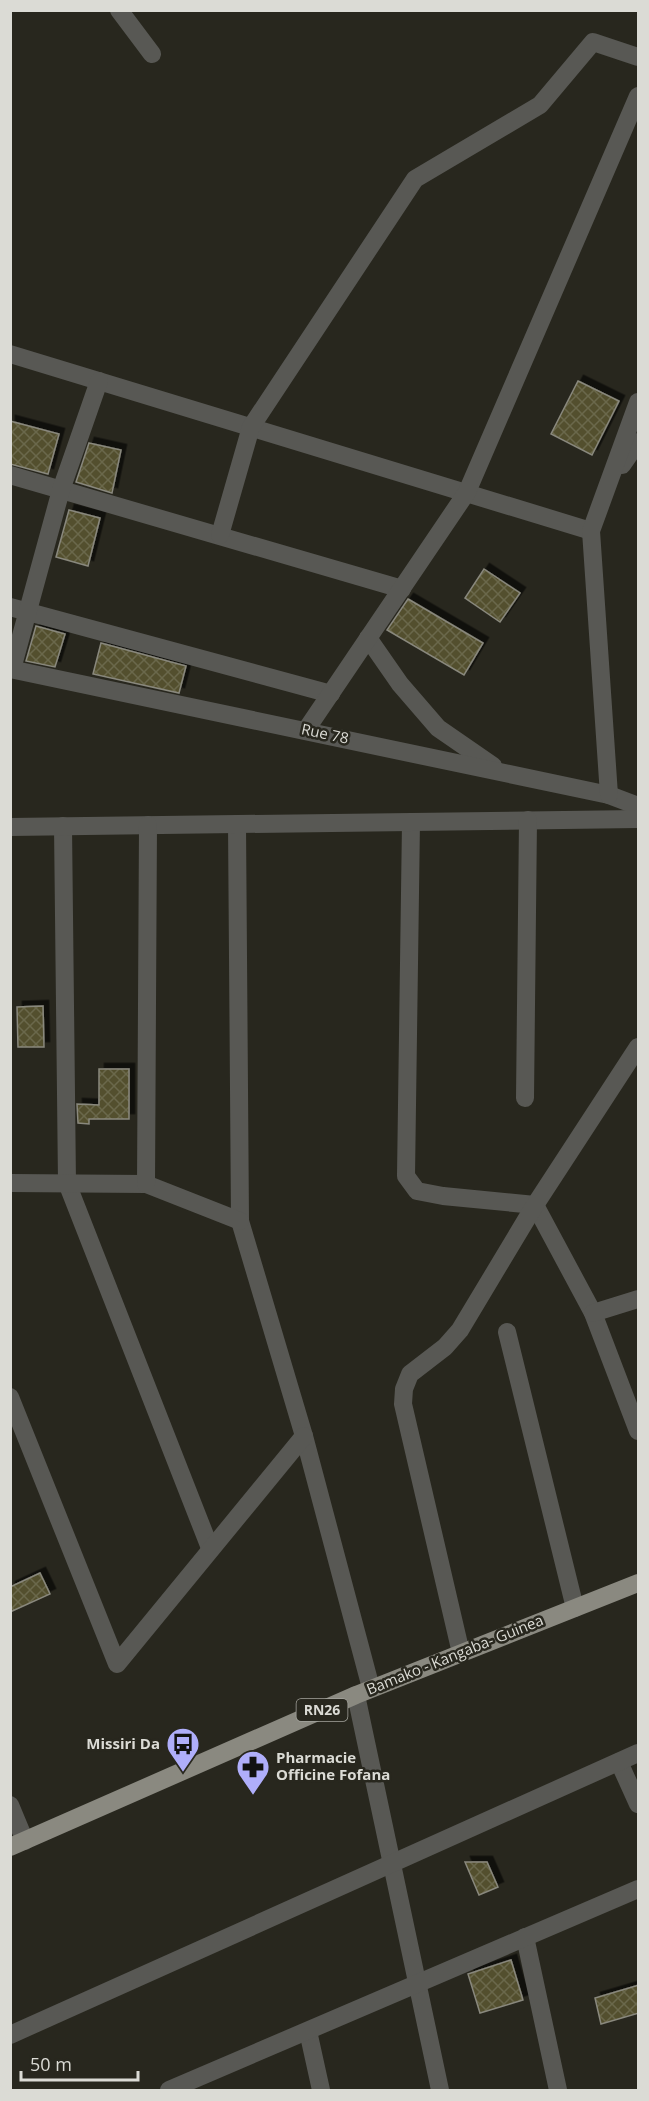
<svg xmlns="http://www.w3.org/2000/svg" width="649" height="2101" viewBox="0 0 649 2101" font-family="'Open Sans',sans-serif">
<defs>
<pattern id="building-cross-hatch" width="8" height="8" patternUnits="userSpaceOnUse" patternTransform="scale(1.5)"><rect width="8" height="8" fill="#534f2e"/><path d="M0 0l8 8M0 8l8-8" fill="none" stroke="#6b684b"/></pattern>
<filter id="shadow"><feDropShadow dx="5.5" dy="-5.5" stdDeviation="0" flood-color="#0009"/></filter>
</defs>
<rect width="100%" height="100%" fill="#28271e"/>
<g fill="url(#building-cross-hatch)" stroke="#89887d" stroke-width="1.5" filter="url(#shadow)">
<polygon points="578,381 619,401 592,455 551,434"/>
<polygon points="10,421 59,434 48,474 10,464"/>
<polygon points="89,443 121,450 112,493 76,482"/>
<polygon points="69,510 100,518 88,566 56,557"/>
<polygon points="484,569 520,593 500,622 465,598"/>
<polygon points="408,599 483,643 464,675 387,630"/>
<polygon points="36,626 65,634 55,667 26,661"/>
<polygon points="101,643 186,666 179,693 93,674"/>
<polygon points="43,1006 44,1047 18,1047 17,1007"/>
<polygon points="99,1069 129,1069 129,1119 89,1119 89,1124 78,1123 77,1104 99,1105"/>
<polygon points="40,1573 50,1594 10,1612 10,1587"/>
<polygon points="465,1862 487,1862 498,1887 479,1895"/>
<polygon points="511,1960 523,2000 480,2013 468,1974"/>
<polygon points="639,1985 639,2013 601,2024 595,1998"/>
</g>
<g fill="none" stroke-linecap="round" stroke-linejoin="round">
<g stroke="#585854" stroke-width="18">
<polyline points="119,10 152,54"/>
<polyline points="10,354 591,531"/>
<polyline points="622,465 638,442"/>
<polyline points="10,475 402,589"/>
<polyline points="220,535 251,427 415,179 540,105 593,42 638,57"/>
<polyline points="10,607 331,694"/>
<polyline points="368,638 400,684 438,728 493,766"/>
<polyline points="10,669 609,795 638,806"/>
<polyline points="12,669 61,490 99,381"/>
<polyline points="306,730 467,492 638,96"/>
<polyline points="609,795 591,531 638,402"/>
<polyline points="411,822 406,1176 417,1191 443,1196 535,1205 593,1313 638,1431"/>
<polyline points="237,824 240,1221 304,1436 371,1688"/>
<polyline points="63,826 67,1183 210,1548"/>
<polyline points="10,827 638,819"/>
<polyline points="525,1098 528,820"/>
<polyline points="10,1183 146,1184 240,1221"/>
<polyline points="146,1184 148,825"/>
<polyline points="593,1313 638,1299"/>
<polyline points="507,1332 575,1608"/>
<polyline points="10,1397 117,1664 304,1436"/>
<polyline points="461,1653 403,1404 404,1389 410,1374 445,1347 460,1330 535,1205 638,1047"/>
<polyline points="356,1695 440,2090"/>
<polyline points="619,1762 638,1804"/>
<polyline points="10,1805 25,1841"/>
<polyline points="525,1937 558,2090"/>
<polyline points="308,2031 321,2090"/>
<polyline points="10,2035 638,1753"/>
<polyline points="169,2090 638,1889"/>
</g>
<polyline stroke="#8a8980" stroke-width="18" points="10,1847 356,1695 638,1583"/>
</g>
<defs>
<g id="bus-pin" transform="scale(1.725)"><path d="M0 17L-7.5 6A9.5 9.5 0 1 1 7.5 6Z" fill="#afaefa" stroke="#28271e"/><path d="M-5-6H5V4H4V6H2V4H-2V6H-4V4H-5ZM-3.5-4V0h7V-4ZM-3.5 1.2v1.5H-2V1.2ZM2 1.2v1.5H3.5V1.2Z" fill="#111"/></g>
<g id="pharmacy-pin" transform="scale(1.725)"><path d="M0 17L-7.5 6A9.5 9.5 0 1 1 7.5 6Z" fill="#afaefa" stroke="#28271e"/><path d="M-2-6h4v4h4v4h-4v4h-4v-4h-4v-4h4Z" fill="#111"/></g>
</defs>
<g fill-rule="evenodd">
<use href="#bus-pin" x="183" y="1744"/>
<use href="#pharmacy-pin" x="253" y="1767"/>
</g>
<g text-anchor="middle" stroke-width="5" stroke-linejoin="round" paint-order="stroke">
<rect fill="#28271e" stroke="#a5a59e" stroke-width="1.5" x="296.5" y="1699" width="51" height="22" rx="4.5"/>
<g font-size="14" font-weight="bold" fill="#dbdbd5">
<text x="322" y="1715">RN26</text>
</g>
<g font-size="15" fill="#dbdbd5" stroke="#28271e">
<text transform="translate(325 734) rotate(12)" y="5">Rue 78</text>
<text transform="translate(455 1655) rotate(-22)" y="5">Bamako - Kangaba- Guinea</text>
</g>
<g font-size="15" font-weight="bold" fill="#dbdbd5" stroke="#28271e" text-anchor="end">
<text x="160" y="1749">Missiri Da</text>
<text x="276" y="1763" text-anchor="start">Pharmacie<tspan x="276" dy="17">Officine Fofana</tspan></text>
</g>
</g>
<rect width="649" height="2101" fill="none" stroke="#dbdbd5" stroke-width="24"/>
<path d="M21 2071v9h117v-9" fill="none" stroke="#dbdbd5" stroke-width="3"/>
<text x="30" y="2071" font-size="18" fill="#dbdbd5" stroke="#28271e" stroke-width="4.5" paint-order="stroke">50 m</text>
</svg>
